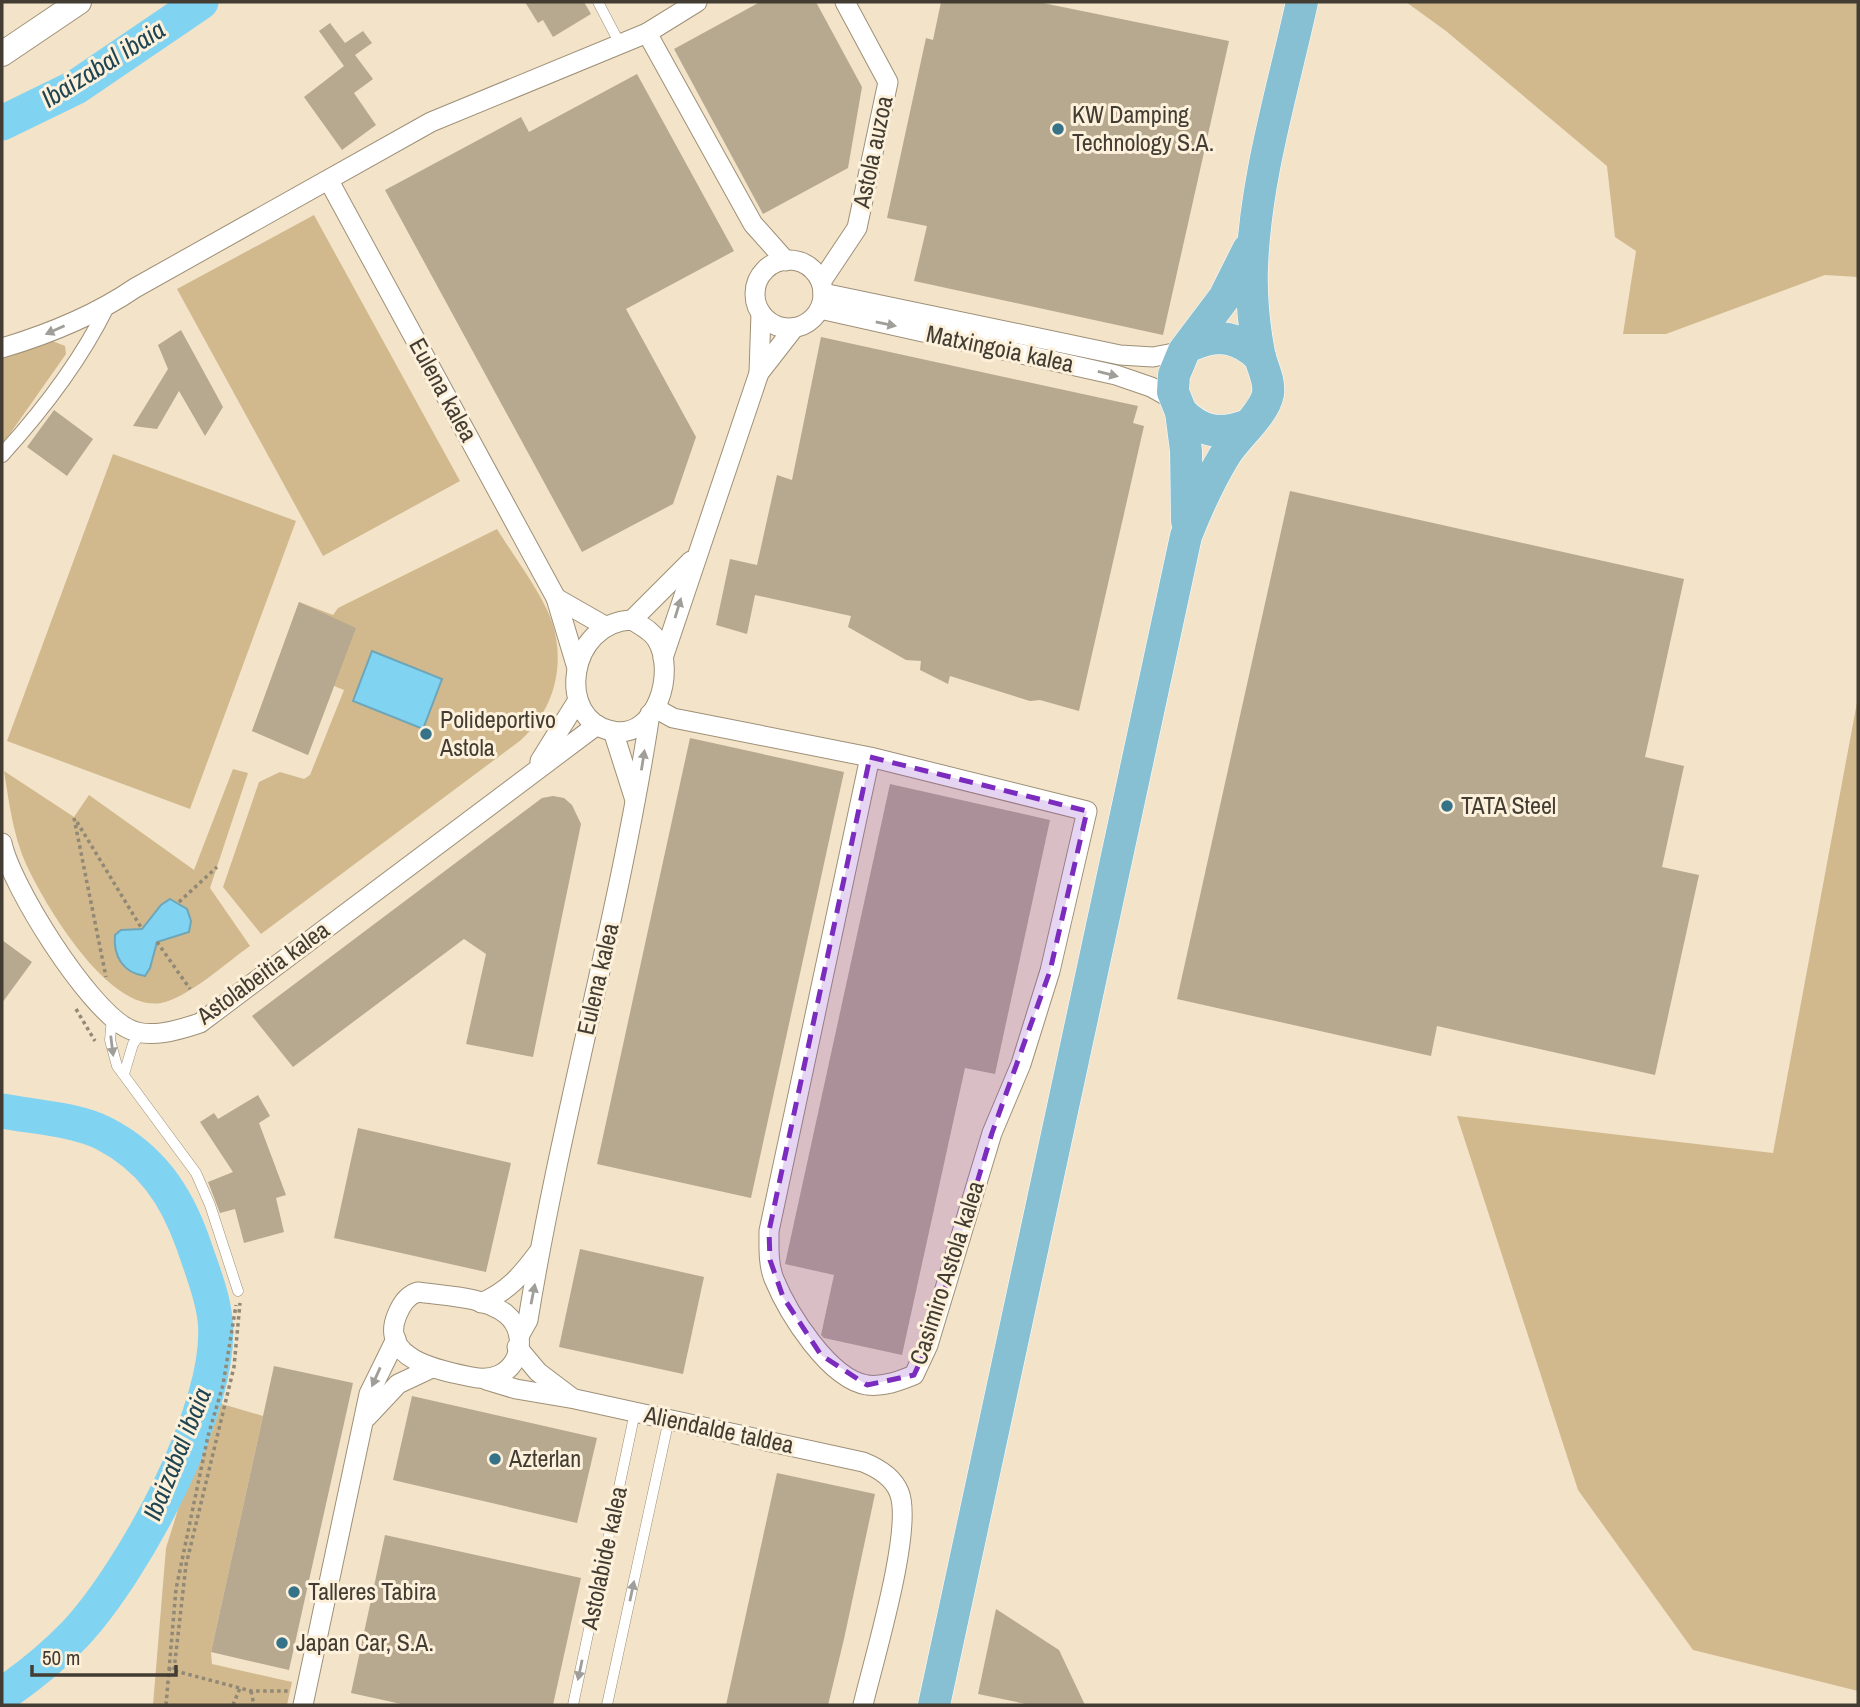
<svg xmlns="http://www.w3.org/2000/svg" width="1860" height="1707" viewBox="0 0 1860 1707" font-family="'Archivo Narrow',sans-serif">
<rect width="100%" height="100%" fill="#f2e3c9"/>
<g fill="#d1b98d">
<polygon points="1406,2 1858,2 1858,277 1825,275 1666,334 1623,334 1636,251 1615,237 1607,166 1446,31"/>
<polygon points="314,215 460,481 323,556 177,289"/>
<polygon points="50,340 65,346 66,354 2,445 2,354"/>
<polygon points="113,454 296,521 190,809 7,741"/>
<path d="M497 529C513 555 543 595 552 622 566 665 554 710 521 740L261 934 223 887 259 782 280 772 304 779 310 775 344 690 334 686 308 755 252 731 299 602 333 615 338 608Z"/>
<polygon points="1858,697 1858,1691 1693,1650 1578,1490 1457,1116 1773,1153"/>
<path d="M233 769 248 773 210 888 250 946C227 962 188 998 161 1003 108 1012 45 905 26 864 13 835 9 802 4 771L74 817 89 795 194 870Z"/>
<polygon points="212,1401 263,1416 211,1652 212,1664 292,1682 287,1705 153,1705 166,1548"/>
</g>
<g fill="#81d3f2" stroke="#6ea6b8" stroke-width="2">
<polygon points="372,651 442,679 423,729 353,701"/>
<path d="M170 899 187 909 191 921 189 932 157 942 150 968 145 976C123 973 113 956 115 935L121 930 142 929 161 905Z"/>
</g>
<g fill="none" stroke-linecap="round" stroke-linejoin="round">
<g stroke="#81d3f2" stroke-width="35">
<polyline points="2,123 76,87 201,2"/>
<path d="M2 1111C34 1117 76 1119 105 1134 151 1158 176 1195 193 1243 201 1267 212 1293 215 1319 225 1405 133 1572 75 1634 53 1657 28 1677 2 1695"/>
</g>
</g>
<g fill="#b7a990">
<polygon points="525,2 584,2 591,14 553,37 543,20 538,23"/>
<polygon points="760,2 816,2 862,87 848,168 763,214 674,49"/>
<polygon points="941,2 1038,2 1229,41 1163,335 914,281 927,226 887,218 926,38 933,40"/>
<polygon points="330,23 345,43 363,31 372,43 355,55 373,79 354,93 376,125 342,150 304,97 344,66 319,31"/>
<polygon points="637,74 734,251 626,309 696,437 673,504 582,552 385,190 521,117 529,132"/>
<polygon points="181,330 223,407 205,436 179,391 157,429 133,426 168,369 158,345"/>
<polygon points="821,337 1138,406 1133,423 1144,426 1079,711 1040,700 1030,701 950,676 948,684 920,670 921,661 906,660 848,627 851,616 755,595 747,634 716,625 730,559 757,565 777,475 792,480"/>
<polygon points="54,410 93,439 67,476 27,447"/>
<polygon points="1290,491 1684,579 1645,757 1684,766 1662,867 1699,875 1655,1075 1437,1026 1431,1056 1177,999"/>
<polygon points="299,602 356,628 308,755 252,731"/>
<polygon points="690,738 844,772 751,1198 597,1164"/>
<polygon points="890,784 1050,820 995,1074 965,1068 902,1355 824,1338 821,1335 834,1275 785,1264"/>
<polygon points="553,796 564,798 572,805 581,824 533,1057 466,1044 486,954 464,939 293,1067 252,1016 542,798"/>
<polygon points="2,940 32,962 2,1003"/>
<polygon points="258,1095 270,1116 259,1123 286,1195 276,1198 284,1232 244,1243 235,1209 220,1213 208,1182 233,1172 200,1122 214,1113 218,1119"/>
<polygon points="358,1128 511,1163 486,1272 334,1238"/>
<polygon points="580,1249 704,1277 683,1374 559,1347"/>
<polygon points="274,1366 353,1383 289,1670 211,1652"/>
<polygon points="412,1396 597,1438 577,1523 393,1480"/>
<polygon points="777,1473 875,1494 844,1639 828,1705 726,1705"/>
<polygon points="385,1535 581,1578 553,1705 406,1705 351,1693"/>
<polygon points="996,1609 1059,1650 1085,1705 1031,1705 978,1694"/>
</g>
<g fill="none" stroke-linecap="round" stroke-linejoin="round">
<g stroke="#9e9077" stroke-width="11">
<g id="service">
<polyline points="598,2 620,44"/>
<polyline points="112,1018 110,1040 117,1066 196,1173 210,1205 238,1291"/>
<polyline points="124,1074 133,1044 141,1033"/>
<polyline points="573,1705 635,1412"/>
<polyline points="607,1705 669,1419"/>
</g>
</g>
<g stroke="#9e9077" stroke-width="16">
<path id="pedestrian" d="M2 455C43 410 80 362 107 307"/>
</g>
<g stroke="#9e9077" stroke-width="21">
<g id="minor">
<polyline points="647,33 753,224 786,261"/>
<polyline points="329,181 556,598 577,668"/>
<circle cx="789" cy="294" r="34"/>
<polyline points="821,282 857,228 888,82 845,2"/>
<polyline points="823,293 1120,355 1153,357 1184,351"/>
<polyline points="820,309 1116,375 1151,387 1176,401"/>
<path d="M2 348C49 334 94 316 135 288L431 122 647 33 697 2"/>
<polyline points="759,373 794,328"/>
<polyline points="556,598 605,626"/>
<path d="M632 620C641 626 651 630 657 640 676 671 657 740 612 731 555 720 568 622 632 620Z"/>
<polyline points="632,620 691,561"/>
<polyline points="663,658 759,373 761,313"/>
<path d="M655 708 673 718 870 757 1087 811 1050 971 1021 1064 992 1133 928 1345 914 1375C899 1381 884 1387 867 1385 829 1379 788 1313 774 1279 768 1264 769 1247 769 1231L870 757"/>
<polyline points="613,731 635,800"/>
<polyline points="540,761 578,700"/>
<path d="M2 843C11 886 87 1007 127 1028 148 1040 179 1030 200 1023L597 725"/>
<path d="M418 1292C445 1296 483 1296 506 1314 534 1337 516 1387 472 1377 443 1371 378 1360 397 1315 401 1305 407 1295 418 1292Z"/>
<path d="M481 1303C508 1291 521 1276 538 1253"/>
<path d="M519 1336 528 1320C561 1116 619 918 650 714"/>
<polyline points="517,1347 538,1372 571,1397"/>
<path d="M486 1380 516 1389 575 1399 863 1462C878 1468 893 1477 899 1492 914 1528 873 1662 863 1705"/>
<polyline points="367,1417 398,1384 432,1368"/>
<polyline points="303,1705 369,1394 396,1339"/>
</g>
</g>
<g stroke="#9e9077" stroke-width="26">
<polyline id="tertiary" points="2,54 79,2"/>
</g>
<g stroke="#fff" stroke-width="33">
<g id="primary">
<path d="M1192 345C1219 333 1239 337 1260 357"/>
<path d="M1181 412C1201 432 1219 435 1245 426"/>
<polyline points="1187,521 1186,451 1181,412 1173,392 1174,375 1184,351 1224,298 1248,250"/>
<path d="M934 1705 1186 536C1197 508 1209 481 1225 455 1237 436 1264 414 1268 394 1270 379 1262 368 1259 353 1254 326 1251 297 1252 268 1255 179 1283 89 1302 2"/>
</g>
</g>
<g stroke="#928876" stroke-width="3.5" stroke-dasharray="3.5 3.5" stroke-linecap="butt">
<polyline points="74,818 106,977"/>
<polyline points="77,822 142,929"/>
<polyline points="179,902 217,867"/>
<polyline points="157,942 190,989"/>
<polyline points="76,1009 95,1041"/>
<polyline points="168,1669 251,1691 288,1691"/>
<polyline points="174,1670 186,1565 234,1367 240,1303"/>
<polyline points="251,1691 254,1705"/>
<polyline points="166,1705 176,1589 208,1436 223,1385 236,1305"/>
<polyline points="233,1705 240,1688"/>
</g>
<use href="#service" stroke="#fff" stroke-width="10"/>
<use href="#pedestrian" stroke="#fff" stroke-width="14"/>
<use href="#minor" stroke="#fff" stroke-width="19"/>
<use href="#tertiary" stroke="#fff" stroke-width="24"/>
<use href="#primary" stroke="#88c0d3" stroke-width="32"/>
</g>
<defs><path id="oneway-solid" d="M-6-.8H1V-3.2L6.5 0L1 3.2V.8H-6Z" transform="scale(1.75)"/></defs>
<g fill="#a09e98">
<use href="#oneway-solid" transform="translate(886 324) rotate(12)"/>
<use href="#oneway-solid" transform="translate(55 330) rotate(156)"/>
<use href="#oneway-solid" transform="translate(1108 374) rotate(14)"/>
<use href="#oneway-solid" transform="translate(678 608) rotate(-73)"/>
<use href="#oneway-solid" transform="translate(643 760) rotate(-81)"/>
<use href="#oneway-solid" transform="translate(112 1046) rotate(83)"/>
<use href="#oneway-solid" transform="translate(533 1294) rotate(-79)"/>
<use href="#oneway-solid" transform="translate(376 1377) rotate(114)"/>
<use href="#oneway-solid" transform="translate(632 1591) rotate(-78)"/>
<use href="#oneway-solid" transform="translate(580 1670) rotate(102)"/>
</g>
<path fill="#7b2cbf" fill-opacity="0.2" stroke="#7b2cbf" stroke-width="5" stroke-dasharray="14 9" stroke-linejoin="round" d="M870 757 1087 811 1050 971 992 1133 928 1345 914 1375 867 1385 821 1355 783 1297 770 1260 769 1231Z"/>
<g fill="#367389" stroke="#fdf1dc" stroke-width="2.5">
<circle cx="1058" cy="129" r="7"/>
<circle cx="426" cy="734" r="7"/>
<circle cx="1447" cy="806" r="7"/>
<circle cx="495" cy="1459" r="7"/>
<circle cx="294" cy="1592" r="7"/>
<circle cx="282" cy="1643" r="7"/>
</g>
<g text-anchor="middle" stroke-width="6" stroke-linejoin="round" paint-order="stroke">
<g font-size="24" fill="#423c32" stroke="#fdf1dc" text-anchor="start">
<text x="1072" y="123">KW Damping<tspan x="1072" dy="28">Technology S.A.</tspan></text>
<text x="440" y="728">Polideportivo<tspan x="440" dy="28">Astola</tspan></text>
<text x="1461" y="814">TATA Steel</text>
<text x="509" y="1467">Azterlan</text>
<text x="308" y="1600">Talleres Tabira</text>
<text x="296" y="1651">Japan Car, S.A.</text>
</g>
<g font-size="24" fill="#423c32" stroke="#fdf1dc">
<text transform="translate(873 152) rotate(-78)" y="8">Astola auzoa</text>
<text transform="translate(1000 349) rotate(12)" y="8">Matxingoia kalea</text>
<text transform="translate(443 390) rotate(61)" y="8">Eulena kalea</text>
<text transform="translate(263 973) rotate(-36)" y="8">Astolabeitia kalea</text>
<text transform="translate(598 979) rotate(-77)" y="8">Eulena kalea</text>
<text transform="translate(947 1273) rotate(-72)" y="8">Casimiro Astola kalea</text>
<text transform="translate(719 1430) rotate(12)" y="8">Aliendalde taldea</text>
<text transform="translate(604 1558) rotate(-78)" y="8">Astolabide kalea</text>
</g>
<g font-size="26" font-style="italic" fill="#1f4552" stroke="#fdf1dc">
<text transform="translate(103 64) rotate(-32)" y="9">Ibaizabal ibaia</text>
<text transform="translate(177 1454) rotate(-68)" y="9">Ibaizabal ibaia</text>
</g>
</g>
<rect width="1860" height="1707" fill="none" stroke="#423c32" stroke-width="7"/>
<path d="M32 1665v10h144v-10" fill="none" stroke="#423c32" stroke-width="3.5"/>
<text x="42" y="1665" font-size="21" fill="#423c32" stroke="#fdf1dc" stroke-width="5" paint-order="stroke">50 m</text>
</svg>
